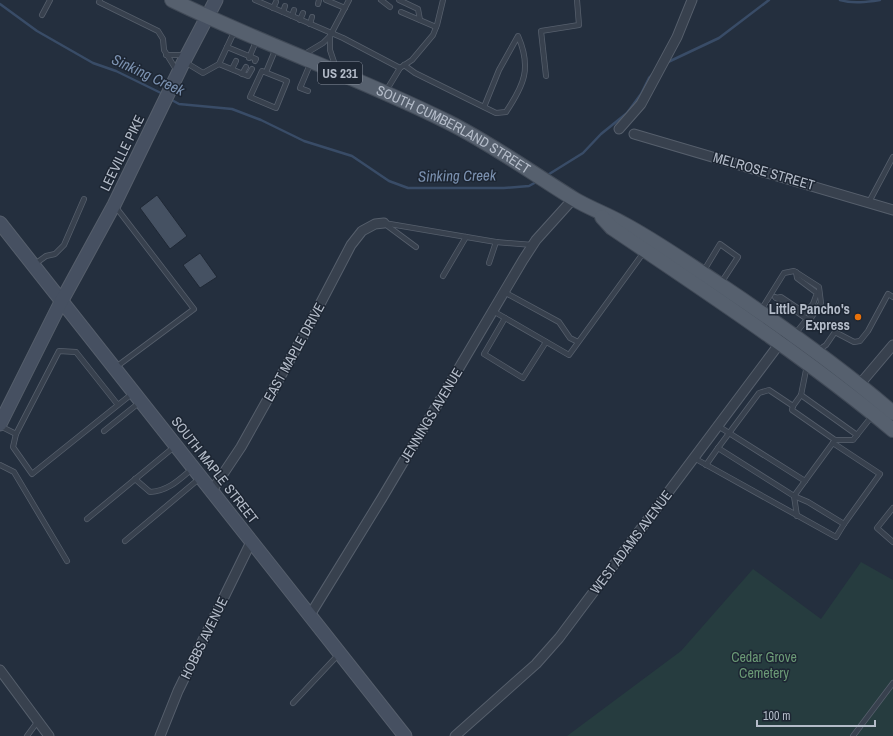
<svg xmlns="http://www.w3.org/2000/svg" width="893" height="736" viewBox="0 0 893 736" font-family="'Archivo Narrow',sans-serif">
<rect width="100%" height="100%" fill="#242f3e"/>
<polygon fill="#263c3f" points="861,562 893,580 893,736 567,736 681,651 753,569 821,619"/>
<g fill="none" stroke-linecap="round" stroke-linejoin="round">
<g stroke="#394c67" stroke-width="2.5">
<path d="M840 0C853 4 867 2 880 0"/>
<polyline points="0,4 37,31 93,63 116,71 163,94"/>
<polyline points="666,63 719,38 769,0"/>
<polyline points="170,99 179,104 232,109 261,120 304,141 352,156 389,181 408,188 504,188 529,186 538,181"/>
<polyline points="546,176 583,153 601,134 627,113 641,94 649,78 653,74"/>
</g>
</g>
<g fill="#455162" stroke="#1f2835">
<polygon points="157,195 187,236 170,249 140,208"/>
<polygon points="200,253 217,277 200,288 183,265"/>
</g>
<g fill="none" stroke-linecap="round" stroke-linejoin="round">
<g stroke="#565f6c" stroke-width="6">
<g id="lane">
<polyline points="100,0 99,2 158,31 163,39 164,50 177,71"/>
<polyline points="255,0 343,38 400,68"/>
<polyline points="326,0 345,8"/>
<polyline points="381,0 390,7"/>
<polyline points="399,0 418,9 420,20"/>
<polyline points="318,4 319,0"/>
<polyline points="273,8 276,2"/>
<polyline points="283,12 285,6"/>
<polyline points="401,12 436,27"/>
<polyline points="42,15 50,0"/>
<polyline points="292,16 294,10"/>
<polyline points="300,20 303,13"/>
<polyline points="310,24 312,17"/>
<polyline points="330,36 330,50 336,68"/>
<polyline points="227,47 256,59 255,61"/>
<polyline points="166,55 185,55"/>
<polyline points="303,55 323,43 330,36 349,0"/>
<polyline points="249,58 257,39"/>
<polyline points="185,62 203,73 219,64 235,30"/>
<polyline points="219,64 248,76 252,69"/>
<path d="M404 65 415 73 496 113 506 112C524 85 532 68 518 36L499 70 484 107"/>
<polyline points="232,69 236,61"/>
<polygon points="262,71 287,81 276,108 250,97"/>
<polyline points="266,72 276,48"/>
<polyline points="242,74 246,67"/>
<polyline points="546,76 541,31 579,25 577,0"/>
<polyline points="308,91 300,88 311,62"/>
<polyline points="386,91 400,68 412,60 433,35 437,25 443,0"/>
<polyline points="869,202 893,157"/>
<polyline points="115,206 194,309 116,367"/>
<polyline points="384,223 496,242"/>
<polyline points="385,224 416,247"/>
<polyline points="489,263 496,242 533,245"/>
<polyline points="35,264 46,256 55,254 64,245 84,199"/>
<polyline points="703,272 720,244 738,257 721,283"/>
<polyline points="443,276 466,237"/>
<polyline points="504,292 559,322 570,338 578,342"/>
<polyline points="775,297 807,319"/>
<polyline points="776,298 781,297 805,313 813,304 817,293 797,278 796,272"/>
<polyline points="761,310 784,273 794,271 819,287 821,303 811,318 807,319 795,334"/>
<polyline points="493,311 569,355 644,252"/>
<polyline points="505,318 484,354 523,378 546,342"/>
<polyline points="817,351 826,345 835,332 854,342 860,341 868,331 888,294 893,297"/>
<polyline points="807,365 801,395 793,406 769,390 759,393 718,448 794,496 835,440 853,440 872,416"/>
<polyline points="801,395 857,435"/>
<polyline points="118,405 76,352 59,351 16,434 13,447 32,474 133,393"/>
<polyline points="793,406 792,410 835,440"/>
<polyline points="0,426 16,434"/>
<polyline points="718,426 805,481"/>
<polyline points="104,431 140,402"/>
<polyline points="833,443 880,474 844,524"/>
<polyline points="694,458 836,537 844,524 808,502 794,496"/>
<polyline points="0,465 14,472 67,561"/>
<polyline points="706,465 718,448"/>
<path d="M135 479 150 492C168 491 179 480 193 468"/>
<polyline points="794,496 797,516"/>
<polyline points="893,508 877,528 893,542"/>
<polyline points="87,519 174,447"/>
<polyline points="125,541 200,478"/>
<polyline points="293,703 339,654"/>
<polyline points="27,736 38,721"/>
<polyline points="853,736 893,683"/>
</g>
</g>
<g stroke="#565f6c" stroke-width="11">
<g id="street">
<polyline points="619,129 641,104 677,37 692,0"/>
<polyline points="634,134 893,210"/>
<polyline points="860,384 893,345"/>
<polyline points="211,492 241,447 306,331 351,245 362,231 375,224 384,223"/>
<polyline points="310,615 382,498 523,260 536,240 573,199"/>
<polyline points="0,670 49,736"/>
<polyline points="160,736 178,691 251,542"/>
<polyline points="455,736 536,664 559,638 789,331"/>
</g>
</g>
<g stroke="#565f6c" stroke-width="15">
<g id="secondary">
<polyline points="0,223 405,736"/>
<polyline points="0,424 61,302 114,205 184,61 216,0"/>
</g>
</g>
<g stroke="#414a57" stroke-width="16">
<g id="primary">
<path id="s1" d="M172 0C262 44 358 77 448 122 492 144 532 173 574 199 589 208 606 214 622 223 658 242 691 266 725 288 783 327 840 367 893 413"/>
<path d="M602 217 612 228C708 293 804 356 893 430"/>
</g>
</g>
<use href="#lane" stroke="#38414e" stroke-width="4.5"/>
<use href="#street" stroke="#38414e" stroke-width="9"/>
<use href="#secondary" stroke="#465061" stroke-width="13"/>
<use href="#primary" stroke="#56606e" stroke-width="14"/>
</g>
<circle fill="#e8710a" stroke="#1d2633" stroke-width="1.5" cx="858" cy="317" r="4"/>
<g text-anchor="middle" stroke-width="3" stroke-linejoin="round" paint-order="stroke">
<rect fill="#1d2633" stroke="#878f9c" stroke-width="1" x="318" y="62" width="44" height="22" rx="3"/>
<g font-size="13" font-weight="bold" fill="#b4bcc9">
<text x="340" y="78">US 231</text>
</g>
<g font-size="14" fill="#b4bcc9" stroke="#1d2633">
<text dy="5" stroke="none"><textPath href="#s1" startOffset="310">SOUTH CUMBERLAND STREET</textPath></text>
<text transform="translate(122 153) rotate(-64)" y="5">LEEVILLE PIKE</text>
<text transform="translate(764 171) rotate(16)" y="5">MELROSE STREET</text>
<text transform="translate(294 352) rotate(-61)" y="5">EAST MAPLE DRIVE</text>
<text transform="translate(431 415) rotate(-59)" y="5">JENNINGS AVENUE</text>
<text transform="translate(215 470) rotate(52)" y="5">SOUTH MAPLE STREET</text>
<text transform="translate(631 542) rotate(-53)" y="5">WEST ADAMS AVENUE</text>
<text transform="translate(204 638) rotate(-64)" y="5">HOBBS AVENUE</text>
</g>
<g font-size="14" font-weight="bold" fill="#b4bcc9" stroke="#1d2633" text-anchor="end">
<text x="850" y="314">Little Pancho's<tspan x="850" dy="16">Express</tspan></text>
</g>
<g font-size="14" fill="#6b9a76" stroke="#1d2633">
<text x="764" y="662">Cedar Grove<tspan x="764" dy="16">Cemetery</tspan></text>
</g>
<g font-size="15" font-style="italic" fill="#7c92b1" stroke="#1d2633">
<text transform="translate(148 75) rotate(25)" y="5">Sinking Creek</text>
<text transform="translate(457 176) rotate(-1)" y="5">Sinking Creek</text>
</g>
</g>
<path d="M757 720v6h118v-6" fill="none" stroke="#b4bcc9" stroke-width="2"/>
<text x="763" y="720" font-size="12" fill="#b4bcc9" stroke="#1d2633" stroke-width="3" paint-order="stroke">100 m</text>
</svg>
